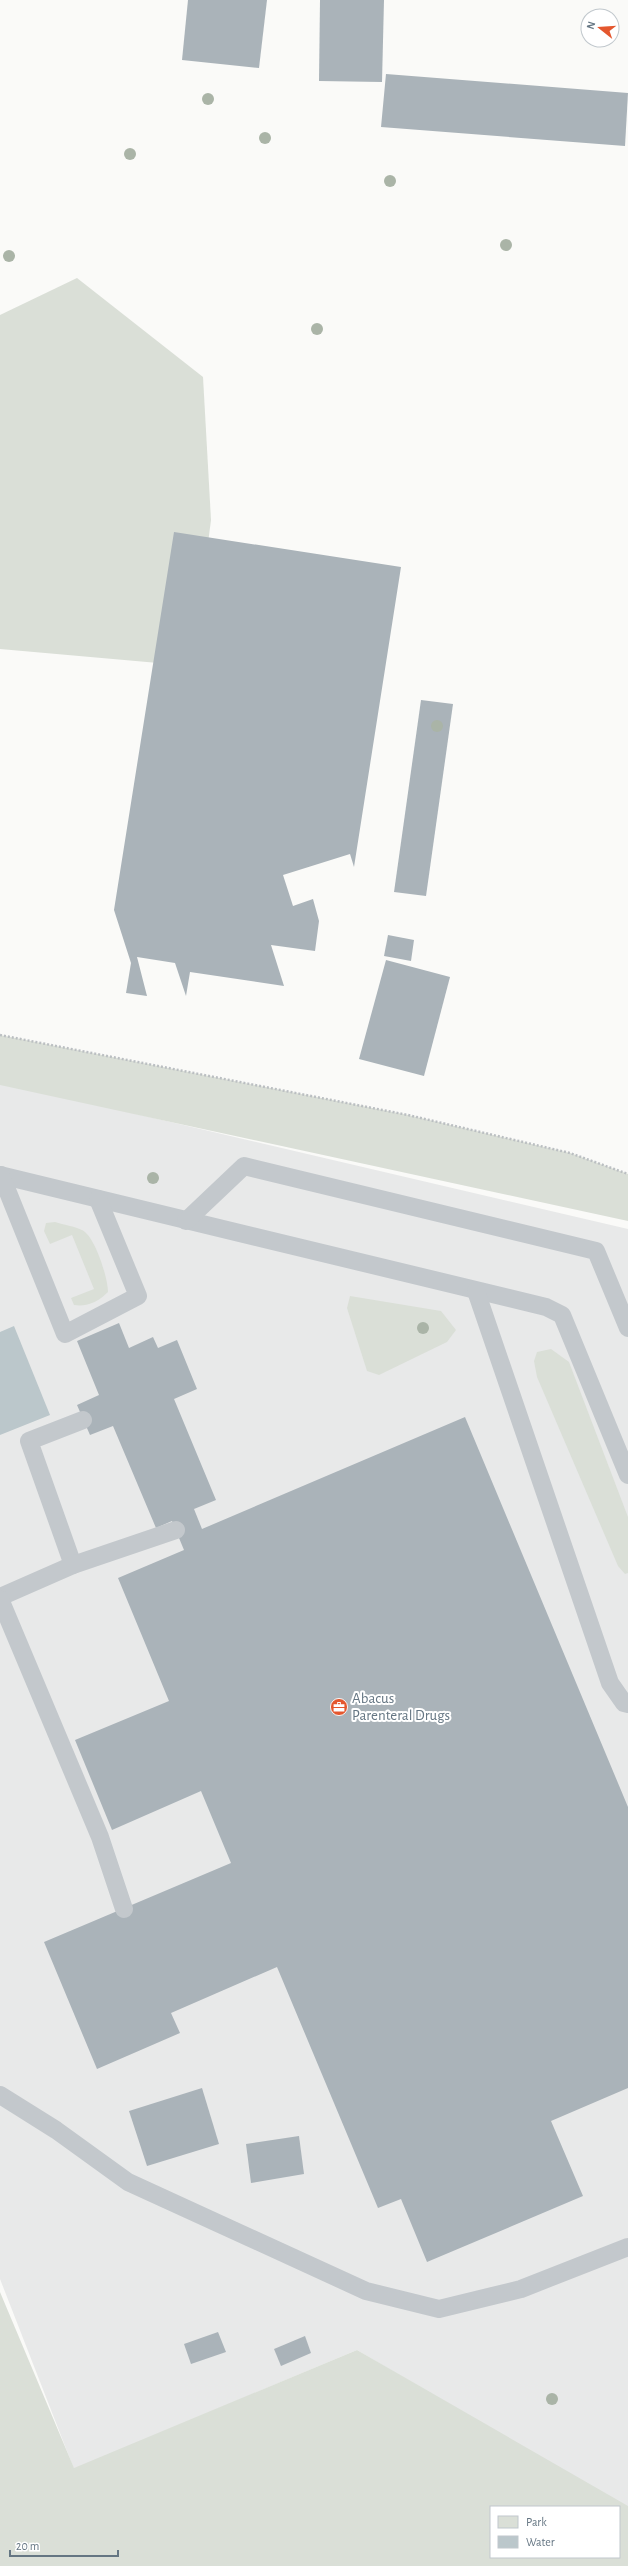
<svg xmlns="http://www.w3.org/2000/svg" width="628" height="2566" viewBox="0 0 628 2566" font-family="'Alegreya Sans',sans-serif">
<rect width="100%" height="100%" fill="#fafaf8"/>
<polygon fill="#e8e9e9" points="0,1082 628,1229 628,2510 357,2350 74,2469 0,2279"/>
<g fill="#dadfd7" fill-rule="evenodd">
<polygon points="77,278 203,377 211,520 192,666 0,649 0,315"/>
<polygon points="0,1035 408,1115 570,1153 628,1174 628,1221 0,1085"/>
<path d="M55 1222C64 1225 74 1226 82 1230 95 1236 108 1278 108 1292 99 1301 88 1307 74 1305L71 1298 94 1289 72 1235 50 1244 44 1231 46 1223Z"/>
<polygon points="350,1296 441,1311 456,1330 447,1342 379,1375 367,1371 347,1308"/>
<polygon points="551,1349 569,1362 628,1517 628,1573 625,1574 618,1566 537,1377 534,1361 537,1352"/>
<path d="M0 2292 74 2468 357 2350 628 2506V2566H0ZM491 2507H619V2557H491Z"/>
</g>
<polygon fill="#bbc7cb" points="14,1326 50,1415 0,1435 0,1332"/>
<g fill="#aab3b9">
<polygon points="188,0 267,0 259,68 182,60"/>
<polygon points="320,0 384,0 382,82 319,81"/>
<polygon points="386,74 628,93 625,146 381,127"/>
<polygon points="174,532 401,567 354,867 350,854 283,875 293,906 313,899 319,921 315,951 271,945 284,986 190,972 186,996 175,963 137,957 147,996 126,993 131,963 114,910"/>
<polygon points="421,700 453,704 426,896 394,892"/>
<polygon points="388,935 414,940 411,961 384,956"/>
<polygon points="386,960 450,977 424,1076 359,1059"/>
<polygon points="119,1323 129,1348 153,1337 158,1348 177,1340 197,1389 174,1399 216,1500 194,1509 202,1529 465,1417 628,1807 628,2088 551,2121 583,2196 427,2262 401,2199 378,2208 277,1967 171,2013 180,2033 97,2069 44,1942 231,1863 201,1791 112,1830 75,1740 169,1701 118,1578 184,1550 172,1521 156,1528 113,1426 90,1435 77,1405 99,1395 77,1341"/>
<polygon points="202,2088 219,2144 147,2166 129,2111"/>
<polygon points="299,2136 304,2174 251,2183 246,2144"/>
<polygon points="218,2332 226,2352 191,2364 184,2344"/>
<polygon points="305,2336 311,2353 281,2366 274,2349"/>
</g>
<g fill="none" stroke-linecap="round" stroke-linejoin="round">
<polyline stroke="#bbbfc2" stroke-width="2.5" stroke-dasharray="2 2" stroke-linecap="butt" points="0,1035 408,1115 570,1153 628,1174"/>
<g stroke="#c3c8cc" stroke-width="18">
<polyline points="0,1175 546,1307 562,1315 628,1475"/>
<polyline points="1,1175 65,1334 138,1296 98,1199"/>
<polyline points="186,1221 244,1166 596,1251 628,1328"/>
<polyline points="476,1291 610,1683 624,1703 628,1704"/>
<polyline points="73,1565 29,1441 83,1420"/>
<polyline points="0,1597 73,1565 176,1530"/>
<polyline points="0,1599 100,1837 124,1909"/>
<polyline points="0,2095 56,2130 128,2182 366,2291 439,2309 521,2289 628,2247"/>
</g>
</g>
<g fill="#aab4a7">
<circle cx="208" cy="99" r="6"/>
<circle cx="265" cy="138" r="6"/>
<circle cx="130" cy="154" r="6"/>
<circle cx="390" cy="181" r="6"/>
<circle cx="506" cy="245" r="6"/>
<circle cx="9" cy="256" r="6"/>
<circle cx="317" cy="329" r="6"/>
<circle cx="437" cy="726" r="6"/>
<circle cx="153" cy="1178" r="6"/>
<circle cx="423" cy="1328" r="6"/>
<circle cx="552" cy="2399" r="6"/>
</g>
<defs>
<g id="office-disc" transform="scale(0.9)"><circle r="9.5" fill="#e4572e" stroke="#fff"/><path d="M-6-3h4V-5.5h4V-3h4V5H-6ZM-1-4.5V-3h2v-1.5ZM-6 0V1H6V0Z" fill="#fff"/></g>
</defs>
<g fill-rule="evenodd">
<use href="#office-disc" x="339" y="1707"/>
</g>
<g text-anchor="middle" stroke-width="4" stroke-linejoin="round" paint-order="stroke">
<g font-size="15" fill="#657683" stroke="#fff" text-anchor="start">
<text x="352" y="1703">Abacus<tspan x="352" dy="17">Parenteral Drugs</tspan></text>
</g>
</g>
<rect x="490" y="2506" width="130" height="52" fill="#ffffff" stroke="#c1c8cd"/>
<rect x="498" y="2516" width="20" height="12" fill="#dadfd7" stroke="#c1c8cd"/>
<text x="526" y="2526" font-size="12" fill="#657683">Park</text>
<rect x="498" y="2536" width="20" height="12" fill="#bbc7cb" stroke="#c1c8cd"/>
<text x="526" y="2546" font-size="12" fill="#657683">Water</text>
<g transform="translate(600 28) rotate(287)"><circle r="19" fill="#ffffff" stroke="#c1c8cd"/>
<path d="M0-3L7 15L0 10L-7 15Z" fill="#e4572e"/>
<text y="-6" font-size="11" font-weight="bold" text-anchor="middle" fill="#657683">N</text>
</g>
<path d="M10 2550v6h108v-6" fill="none" stroke="#657683" stroke-width="2"/>
<text x="16" y="2550" font-size="12" fill="#657683" stroke="#ffffff" stroke-width="3" paint-order="stroke">20 m</text>
</svg>
